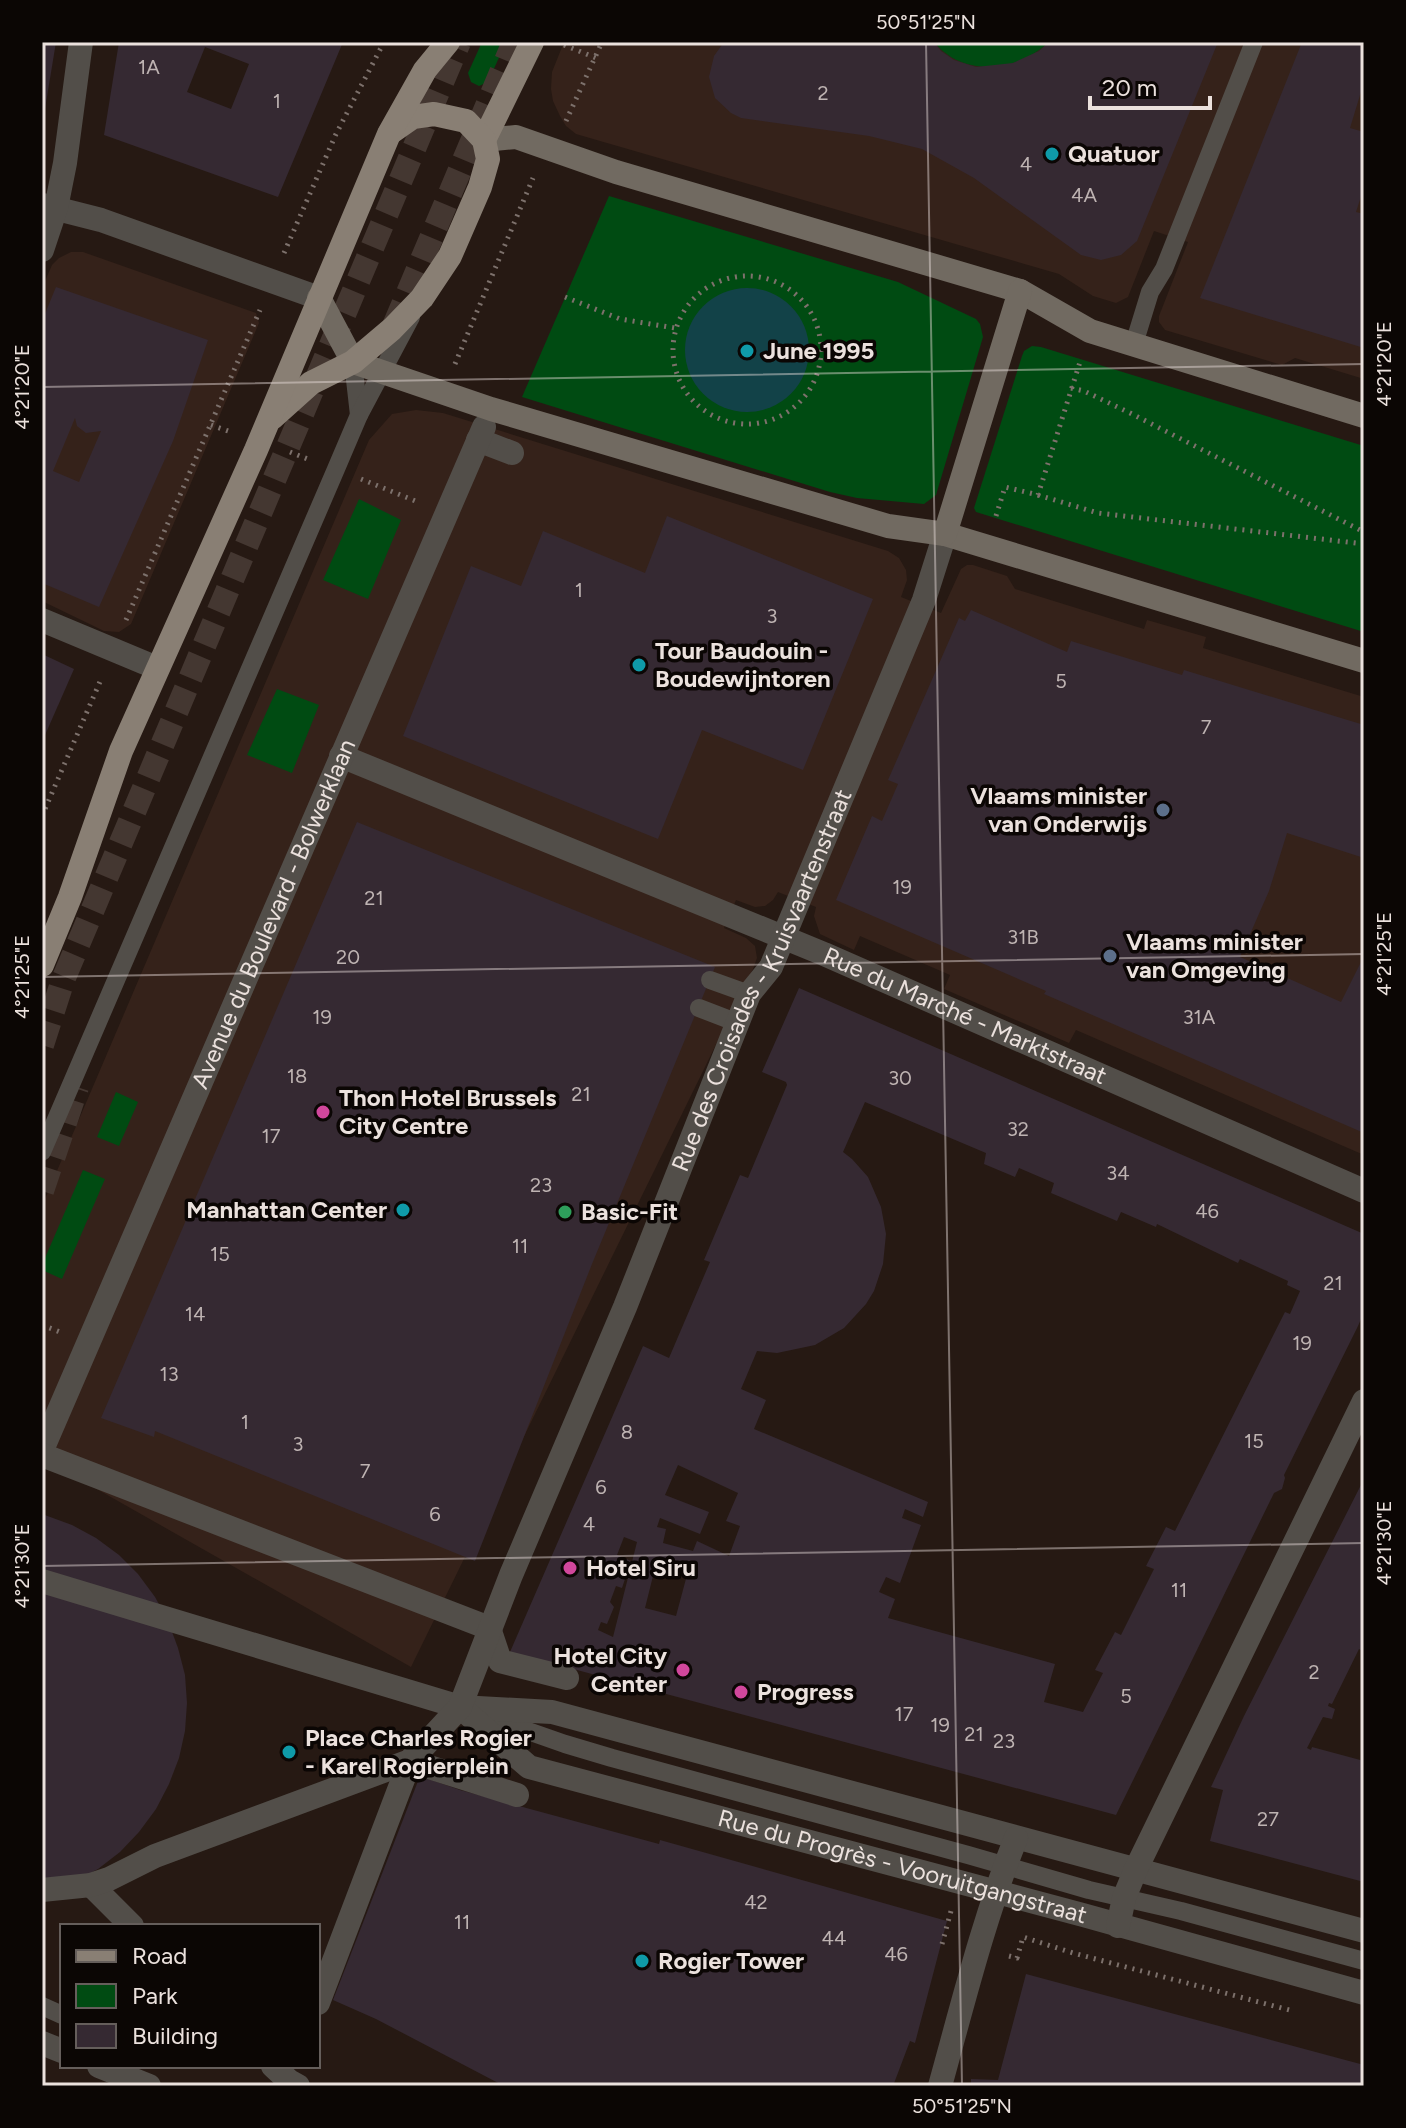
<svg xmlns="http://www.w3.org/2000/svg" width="1406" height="2128" viewBox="0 0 1406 2128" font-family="Figtree,sans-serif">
<rect width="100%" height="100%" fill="#261913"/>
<g fill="#35221a">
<polygon points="564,42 1364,42 1364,379 1295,358 1282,365 1165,330 1159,322 1159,316 1188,242 1154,231 1128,297 1116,303 1093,296 1059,274 576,134 566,126 560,116 553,101 551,89 552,72"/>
<polygon points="71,252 83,252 256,313 259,323 131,624 119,632 104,631 42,601 42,288 52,265 59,258"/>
<polygon points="416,410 443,413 888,551 899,558 906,570 907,580 901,597 941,613 961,569 967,565 973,565 1007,576 1015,589 1144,629 1147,620 1206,637 1203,648 1364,697 1364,1155 1076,1030 1069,1043 944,989 950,975 860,936 854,950 820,934 814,916 816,907 778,892 773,900 765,906 755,907 736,900 724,928 746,938 755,946 757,958 753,969 411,1667 42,1458 42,1206 369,440 392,414"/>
</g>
<g fill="#004b12">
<polygon points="482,42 506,42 488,82 479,86 471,82 468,73"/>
<path d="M934 42H1049C1017 72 963 78 934 42Z"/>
<polygon points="609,196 898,282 976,319 980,324 983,337 936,495 924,504 857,498 830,492 522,397"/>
<polygon points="1032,346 1041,347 1364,446 1364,632 976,512 974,508 1022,356 1024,351"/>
<polygon points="359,499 401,520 368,599 323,580"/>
<polygon points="277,689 319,705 292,773 247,755"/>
<polygon points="116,1092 138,1102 119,1146 97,1137"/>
<polygon points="83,1170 105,1179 62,1279 42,1270 42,1265"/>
</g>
<circle fill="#124248" cx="747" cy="350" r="62"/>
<g fill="#352932" fill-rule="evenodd">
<polygon points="42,42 56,42 44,115 42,114"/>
<path d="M119 42H343L278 197 104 135ZM205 47 249 64 231 109 187 92Z"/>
<polygon points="724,42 934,42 941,51 954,60 976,67 1013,63 1039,51 1049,42 1218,42 1137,241 1121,255 1101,260 1081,255 974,178 922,149 869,136 741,118 731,113 715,98 709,77 714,56"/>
<polygon points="1302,42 1364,42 1364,82 1350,128 1364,132 1364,187 1356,212 1364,214 1364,348 1200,298"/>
<path d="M56 287 208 340 173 441 99 607 42 583V321ZM75 418 77 426 86 433 101 431 79 482 53 471Z"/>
<polygon points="667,516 873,599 803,770 702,730 658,839 403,736 471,566 521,586 543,531 645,573"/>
<polygon points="971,610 1067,652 1071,641 1182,675 1184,670 1364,725 1364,858 1287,833 1269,891 1240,957 1341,1002 1364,956 1364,1133 1044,994 1046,991 836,900 872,816 882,821 898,784 888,780 959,618 965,621"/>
<polygon points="42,654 74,669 42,742"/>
<polygon points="357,822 715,967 592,1264 475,1561 155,1431 154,1437 101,1418"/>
<path d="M799 988 1364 1234V1312L1358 1326 1284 1475 1285 1478 1282 1489 1274 1493 1116 1815 510 1652 643 1346 669 1358 710 1262 704 1260 740 1175 748 1178 787 1085 786 1082 762 1072ZM865 1102 986 1153 984 1164 1015 1177 1019 1168 1054 1183 1051 1193 1117 1221 1121 1212 1156 1227 1157 1224 1238 1263 1240 1259 1288 1281 1287 1285 1300 1291 1290 1314 1285 1312 1175 1531 1166 1527 1146 1566 1154 1569 1121 1635 1115 1632 1095 1670 1103 1673 1083 1712 1044 1702 1055 1664 888 1618 895 1599 879 1592 886 1577 900 1583 921 1525 902 1518 905 1509 923 1517 928 1502 754 1429 766 1400 741 1389 757 1351 777 1353 815 1345 844 1328 866 1304 874 1291 883 1264 886 1234 881 1207 868 1177 852 1159 843 1152ZM678 1465 738 1493 726 1521 740 1526 729 1556 697 1541 693 1551 663 1543 666 1529 657 1527 660 1518 700 1534 709 1512 665 1495ZM624 1537 637 1542 613 1637 598 1630 601 1622 607 1624 614 1607 610 1602 616 1586 622 1588 631 1561 617 1555ZM655 1568 687 1575 676 1616 645 1608Z"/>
<polygon points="1364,1479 1364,1652 1359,1649 1332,1704 1329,1703 1328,1706 1335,1709 1332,1719 1323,1717 1307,1748 1311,1750 1312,1747 1364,1761 1364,1882 1210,1841 1223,1790 1211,1787 1244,1716"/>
<polygon points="42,1514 72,1525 96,1538 119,1555 138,1574 155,1597 168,1621 178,1648 185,1675 187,1703 185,1731 179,1758 169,1784 156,1809 139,1832 120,1852 98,1869 73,1882 42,1893"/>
<polygon points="420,1776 460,1790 659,1844 660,1840 947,1921 915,2043 910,2041 893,2086 504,2086 376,2019 333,2000"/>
<polygon points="1026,1974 1364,2065 1364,2086 971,2086 971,2079 998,2080"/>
</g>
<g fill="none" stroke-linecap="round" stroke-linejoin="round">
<g stroke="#443731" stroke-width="24" stroke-dasharray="24 12" stroke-linecap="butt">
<polyline points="394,326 514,42"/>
<polyline points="42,1045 63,980 459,42"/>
<polyline points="42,1191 77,1087"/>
</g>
<g stroke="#7d716c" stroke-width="5" stroke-dasharray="2 6" stroke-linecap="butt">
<polyline points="564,45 596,58"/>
<polyline points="566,121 602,42"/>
<polyline points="284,253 336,134 384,42"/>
<circle cx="747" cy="350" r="74"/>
<polyline points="565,297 620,319 675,328"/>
<polyline points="455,364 533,178"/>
<polyline points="1071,388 1084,391 1130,413 1364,532"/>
<polyline points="211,425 231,432"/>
<polyline points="290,452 310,460"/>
<polyline points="361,479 418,502"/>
<polyline points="1038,495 1098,513 1364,544"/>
<polyline points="996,516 1005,487 1038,495 1080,362"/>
<polyline points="126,620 260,310"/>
<polyline points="42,816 102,677"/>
<polyline points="42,1325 60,1332"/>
<polyline points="942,1944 951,1911"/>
<polyline points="1009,1956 1017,1958 1023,1937 1073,1953 1293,2011"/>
</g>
<g stroke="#524e49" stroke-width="18">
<polyline points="1134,344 1150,292 1164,269 1254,42"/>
<polyline points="353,362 359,415"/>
<polyline points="710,980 749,994"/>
<polyline points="699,1008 738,1023"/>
<polyline points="42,1152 336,469 359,415 411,317"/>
<polyline points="477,1713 565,1744 612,1758 968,1855 1089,1890 1181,1911 1364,1961"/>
<polyline points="42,2006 62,2015"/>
</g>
<g stroke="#524e49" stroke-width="24">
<polyline points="42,205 101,220 319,298"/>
<polyline points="42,250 56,208 65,163 81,42"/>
<polyline points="478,440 512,453"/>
<polyline points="42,620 157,668"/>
<path id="s1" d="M341 756 824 954 1364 1191"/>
<path id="s2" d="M42 1450 484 427"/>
<polyline points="42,1455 489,1628 500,1661 567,1678"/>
<polyline points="42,1581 460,1707 552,1712 1364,1931"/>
<path id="s3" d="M460 1707 529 1767 1083 1915 1364 1993"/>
<polyline points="91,1885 132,1926"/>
<polyline points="42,1890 91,1885 109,1879 155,1856 410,1761 517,1795"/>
<polyline points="1118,1926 1124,1898 1136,1869 1364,1401"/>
<path id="s4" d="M318 2003 410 1761 460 1707 511 1575 625 1307 749 994 771 967 924 600 945 534"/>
<polyline points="42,2043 62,2051"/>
<polyline points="99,2066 149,2086"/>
<polyline points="273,2066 289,2081 298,2086"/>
<path d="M940 2086C963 2003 984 1918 1016 1838"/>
</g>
<g stroke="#716a61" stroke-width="24">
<polyline points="484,140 516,137 616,172 1020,291 1090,331 1364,416"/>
<polyline points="319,298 353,362 491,409 888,526 945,534 1364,661"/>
<polyline points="945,534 1020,291"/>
</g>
<g stroke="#897f74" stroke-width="24">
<polyline points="484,140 532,42"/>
<polyline points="272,418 311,383 353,362 392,329 422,298 450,256 480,187 488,159 484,140 466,121 434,114 413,117 390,133"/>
<polyline points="42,965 70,897 121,751 256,450 389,134 425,70 448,42"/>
</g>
</g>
<path fill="none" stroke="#ebe1dd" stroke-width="2" stroke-opacity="0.45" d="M926 42 962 2086M42 387 1364 364M42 977 1364 954M42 1566 1364 1543"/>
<g fill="#0f9aa8" stroke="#0b0604" stroke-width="3">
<circle cx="1052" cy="154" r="8"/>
<circle cx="747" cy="351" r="8"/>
<circle cx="639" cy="665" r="8"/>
<circle cx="403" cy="1210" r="8"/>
<circle cx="289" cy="1752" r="8"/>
<circle cx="642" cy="1961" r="8"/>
</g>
<g fill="#5c6f8a" stroke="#0b0604" stroke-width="3">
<circle cx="1163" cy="810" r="8"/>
<circle cx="1110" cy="956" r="8"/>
</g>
<g fill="#d1479c" stroke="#0b0604" stroke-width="3">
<circle cx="323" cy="1112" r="8"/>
<circle cx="570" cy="1568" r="8"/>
<circle cx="683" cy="1670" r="8"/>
<circle cx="741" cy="1692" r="8"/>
</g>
<circle fill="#2e9e5b" stroke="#0b0604" stroke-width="3" cx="565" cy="1212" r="8"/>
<g text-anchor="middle" stroke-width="7" stroke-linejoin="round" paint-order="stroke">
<g font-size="20" fill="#beb3b2">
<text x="149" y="74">1A</text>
<text x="823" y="100">2</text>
<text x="277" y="108">1</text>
<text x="1026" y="171">4</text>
<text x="1084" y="202">4A</text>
<text x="579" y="597">1</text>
<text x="772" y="623">3</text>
<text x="1061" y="688">5</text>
<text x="1206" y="734">7</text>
<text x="902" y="894">19</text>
<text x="374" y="905">21</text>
<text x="1023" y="944">31B</text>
<text x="348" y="964">20</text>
<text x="322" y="1024">19</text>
<text x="1199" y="1024">31A</text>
<text x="297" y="1083">18</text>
<text x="900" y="1085">30</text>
<text x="581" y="1101">21</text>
<text x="1018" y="1136">32</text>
<text x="271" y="1143">17</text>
<text x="1118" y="1180">34</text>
<text x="541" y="1192">23</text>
<text x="1207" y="1218">46</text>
<text x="520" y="1253">11</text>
<text x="220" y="1261">15</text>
<text x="1333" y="1290">21</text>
<text x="195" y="1321">14</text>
<text x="1302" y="1350">19</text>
<text x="169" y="1381">13</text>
<text x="245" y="1429">1</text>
<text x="627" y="1439">8</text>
<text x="1254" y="1448">15</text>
<text x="298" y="1451">3</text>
<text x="365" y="1478">7</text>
<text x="601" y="1494">6</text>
<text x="435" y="1521">6</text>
<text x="589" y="1531">4</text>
<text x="1179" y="1597">11</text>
<text x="1314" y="1679">2</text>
<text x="1126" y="1703">5</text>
<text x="904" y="1721">17</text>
<text x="940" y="1732">19</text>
<text x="974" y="1741">21</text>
<text x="1004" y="1748">23</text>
<text x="1268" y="1826">27</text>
<text x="756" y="1909">42</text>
<text x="462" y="1929">11</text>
<text x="834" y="1945">44</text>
<text x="896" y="1961">46</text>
</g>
<g font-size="24" font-weight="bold" fill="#ebe1dd" stroke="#0b0604" text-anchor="start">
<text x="1068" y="162">Quatuor</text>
<text x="763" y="359">June 1995</text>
<text x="655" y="659">Tour Baudouin -<tspan x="655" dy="28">Boudewijntoren</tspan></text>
<text x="1147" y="804" text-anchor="end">Vlaams minister<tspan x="1147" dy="28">van Onderwijs</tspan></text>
<text x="1126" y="950">Vlaams minister<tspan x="1126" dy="28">van Omgeving</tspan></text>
<text x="339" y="1106">Thon Hotel Brussels<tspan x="339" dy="28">City Centre</tspan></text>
<text x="387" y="1218" text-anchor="end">Manhattan Center</text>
<text x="581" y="1220">Basic-Fit</text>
<text x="586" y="1576">Hotel Siru</text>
<text x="667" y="1664" text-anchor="end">Hotel City<tspan x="667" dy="28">Center</tspan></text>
<text x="757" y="1700">Progress</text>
<text x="305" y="1746">Place Charles Rogier<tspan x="305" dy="28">- Karel Rogierplein</tspan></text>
<text x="658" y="1969">Rogier Tower</text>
</g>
<g font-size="24" fill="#ebe1dd" stroke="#0b0604">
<text dy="8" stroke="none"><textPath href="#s2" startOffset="584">Avenue du Boulevard - Bolwerklaan</textPath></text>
<text dy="8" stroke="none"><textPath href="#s4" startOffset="1120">Rue des Croisades - Kruisvaartenstraat</textPath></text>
<text dy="8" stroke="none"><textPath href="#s1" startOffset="676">Rue du Marché - Marktstraat</textPath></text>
<text dy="8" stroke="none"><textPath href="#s3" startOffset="478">Rue du Progrès - Vooruitgangstraat</textPath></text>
</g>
</g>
<rect width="1406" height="2128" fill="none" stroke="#0b0604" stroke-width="88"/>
<rect x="60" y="1924" width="260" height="144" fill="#0b0604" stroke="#655e5b" stroke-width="2"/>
<rect x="76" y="1950" width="40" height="12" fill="#897f74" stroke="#655e5b" stroke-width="2"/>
<text x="132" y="1964" font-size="24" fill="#ebe1dd">Road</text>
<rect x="76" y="1984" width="40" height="24" fill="#004b12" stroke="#655e5b" stroke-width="2"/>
<text x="132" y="2004" font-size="24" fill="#ebe1dd">Park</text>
<rect x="76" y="2024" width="40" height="24" fill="#352932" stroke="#655e5b" stroke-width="2"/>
<text x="132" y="2044" font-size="24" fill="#ebe1dd">Building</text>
<path d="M1090 96v12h120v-12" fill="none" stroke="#ebe1dd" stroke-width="4"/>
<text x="1102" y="96" font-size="24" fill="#ebe1dd" stroke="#0b0604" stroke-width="6" paint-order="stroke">20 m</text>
<rect x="44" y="44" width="1318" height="2040" fill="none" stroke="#ebe1dd" stroke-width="3"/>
<g font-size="20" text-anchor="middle" fill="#ebe1dd">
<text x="926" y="29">50°51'25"N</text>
<text transform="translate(1384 364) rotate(-90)" y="7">4°21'20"E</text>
<text transform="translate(22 387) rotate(-90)" y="7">4°21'20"E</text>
<text transform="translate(1384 954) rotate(-90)" y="7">4°21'25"E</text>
<text transform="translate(22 977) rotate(-90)" y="7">4°21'25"E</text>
<text transform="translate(1384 1543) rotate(-90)" y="7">4°21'30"E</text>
<text transform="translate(22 1566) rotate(-90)" y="7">4°21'30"E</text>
<text x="962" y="2113">50°51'25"N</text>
</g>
</svg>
